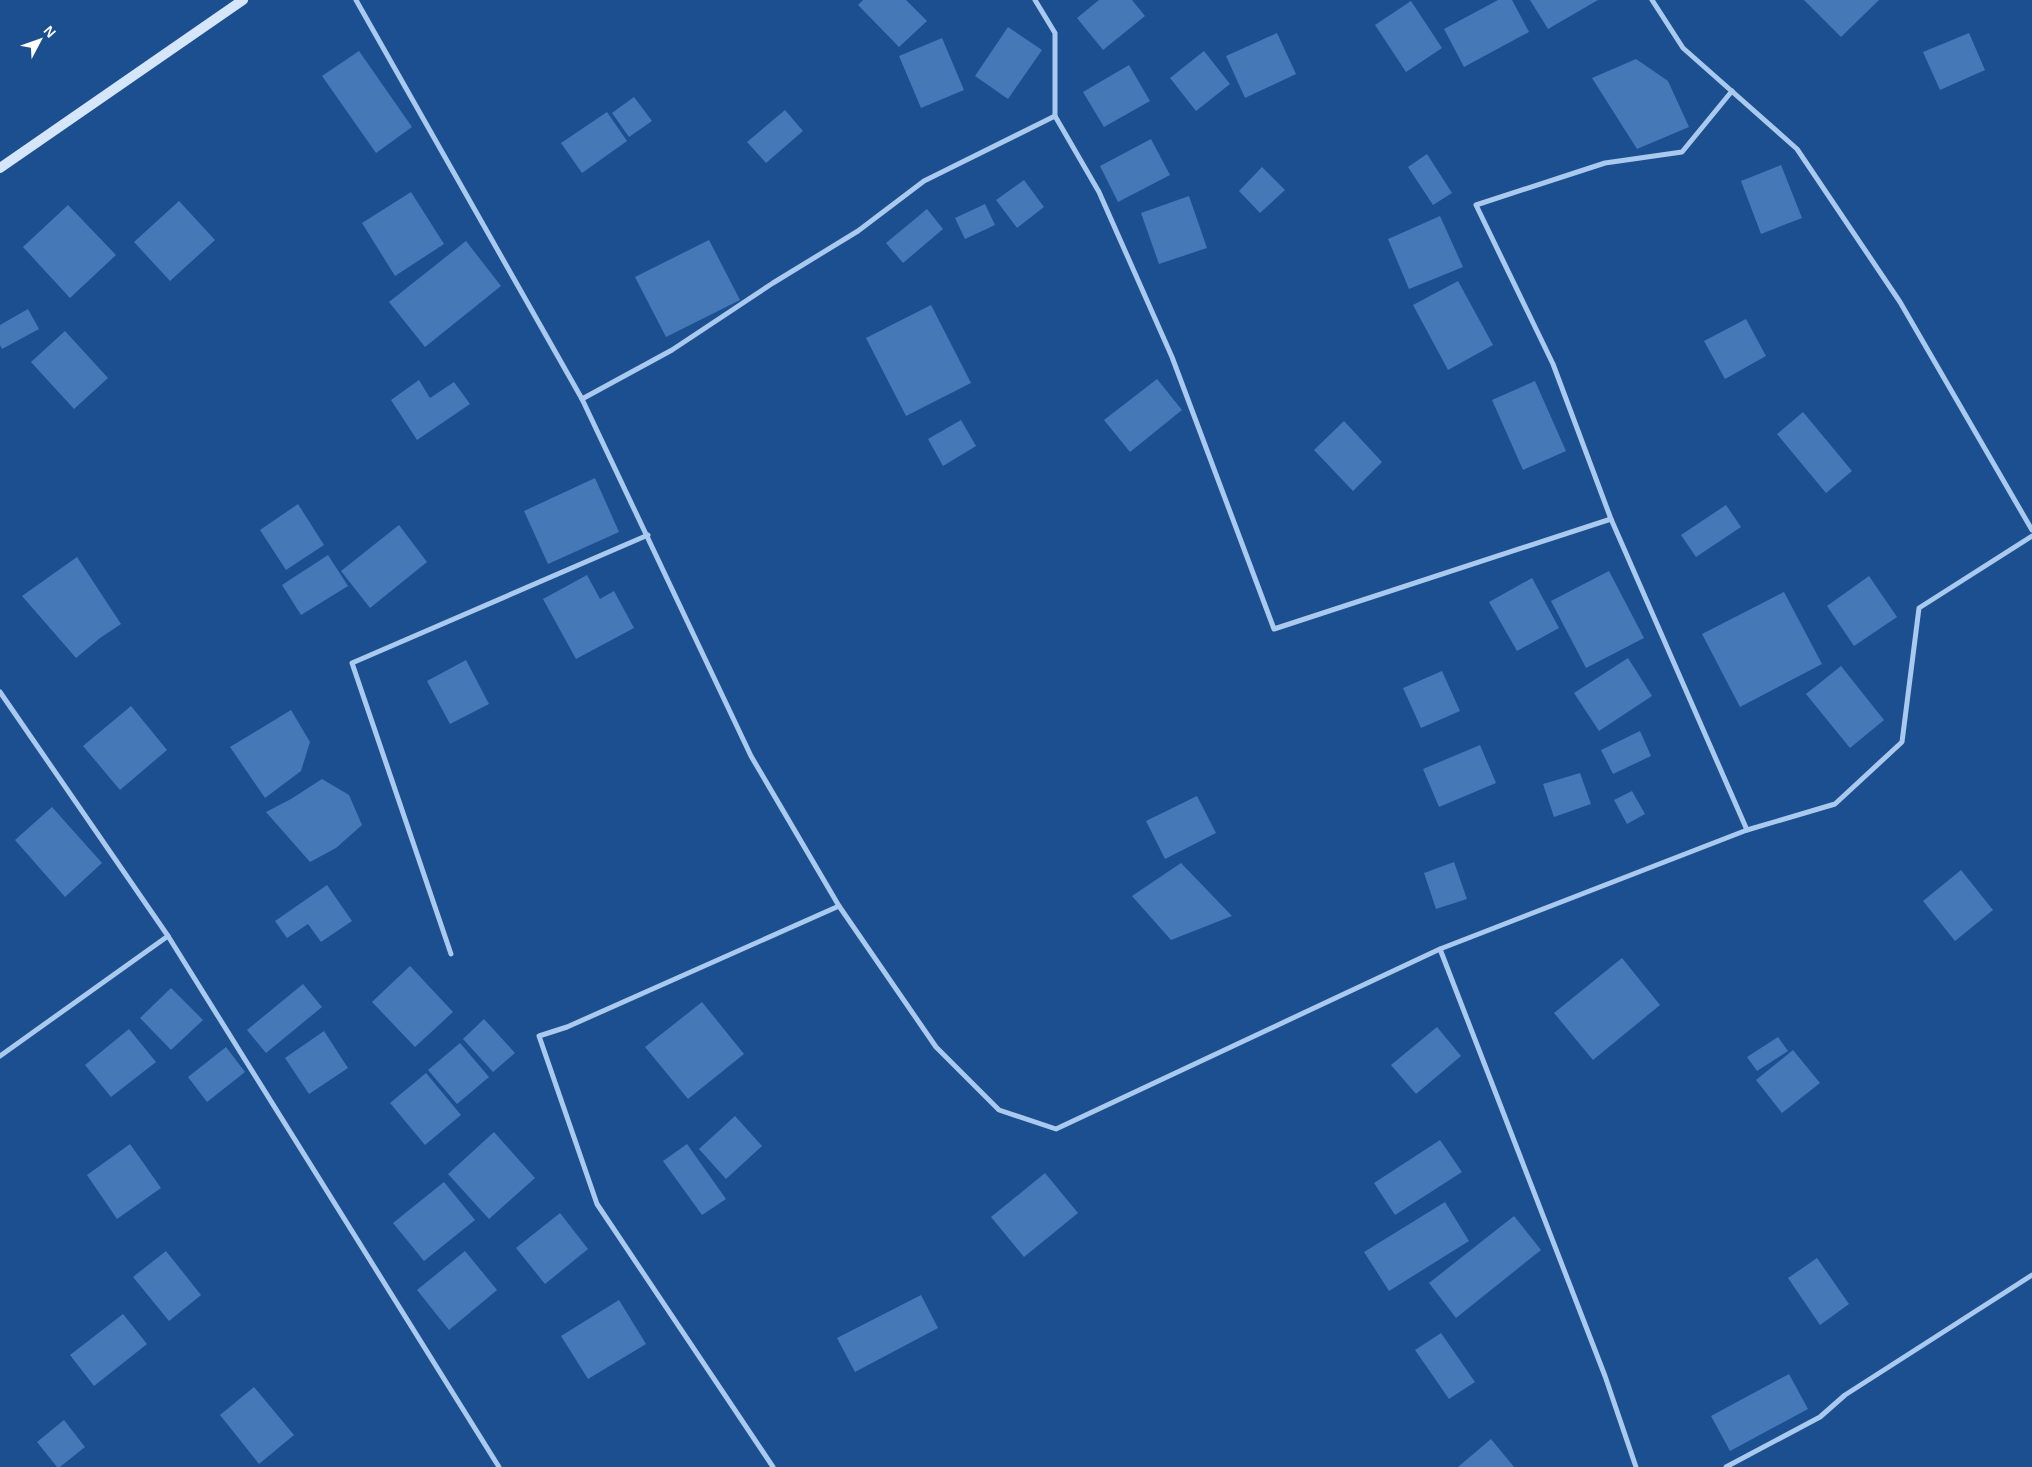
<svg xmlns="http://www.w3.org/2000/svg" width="2032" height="1467" viewBox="0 0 2032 1467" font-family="Helvetica,sans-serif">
<rect width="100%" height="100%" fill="#1b4f8f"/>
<g fill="#4478b7">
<polygon points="863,0 906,0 927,21 899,47 858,5"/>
<polygon points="1099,0 1132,0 1145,16 1103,50 1077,18"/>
<polygon points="1498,0 1512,0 1529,32 1464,67 1444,29"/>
<polygon points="1530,0 1598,0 1548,29"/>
<polygon points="1804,0 1879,0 1841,37"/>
<polygon points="1411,1 1442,48 1406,72 1375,25"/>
<polygon points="1008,27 1042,50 1008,99 975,76"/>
<polygon points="1277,33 1296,74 1245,98 1226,56"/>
<polygon points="1969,33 1985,70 1940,90 1923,52"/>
<polygon points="942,38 964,90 921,108 899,56"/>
<polygon points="359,51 412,127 376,153 322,76"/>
<polygon points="1204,51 1230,84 1196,111 1170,78"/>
<polygon points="1636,59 1668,81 1689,127 1637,149 1592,78"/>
<polygon points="1129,65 1150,101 1104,127 1083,92"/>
<polygon points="634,97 652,121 629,137 612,113"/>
<polygon points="785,110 803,131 766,163 747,142"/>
<polygon points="607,112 627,141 582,173 561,143"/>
<polygon points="1151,139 1170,175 1118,202 1100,166"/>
<polygon points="1427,154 1452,193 1433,205 1408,167"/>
<polygon points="1781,165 1802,218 1761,234 1741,181"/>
<polygon points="1262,167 1285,190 1260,213 1239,191"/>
<polygon points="1024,180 1044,207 1017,228 996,200"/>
<polygon points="411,192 444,244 395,276 362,223"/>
<polygon points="1189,196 1207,248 1159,264 1141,213"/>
<polygon points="179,201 215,240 170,281 134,242"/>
<polygon points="985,204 995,225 965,239 955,218"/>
<polygon points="68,205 116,255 70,298 23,247"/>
<polygon points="927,209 943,229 903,263 886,243"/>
<polygon points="1440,216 1463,267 1409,289 1388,239"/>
<polygon points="709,240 740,300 666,337 635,277"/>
<polygon points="466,241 501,286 425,347 389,302"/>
<polygon points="1458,281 1493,345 1448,370 1413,305"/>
<polygon points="931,305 971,383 906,416 866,338"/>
<polygon points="28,309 39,329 2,349 0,345 0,325"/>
<polygon points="1746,319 1766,356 1725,379 1704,341"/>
<polygon points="65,331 108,378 74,409 31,362"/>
<polygon points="1157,379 1182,410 1130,452 1104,420"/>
<polygon points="419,380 430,398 454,382 470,404 417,440 391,400"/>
<polygon points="1535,381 1566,451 1523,470 1492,400"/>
<polygon points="1803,412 1852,471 1826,493 1777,434"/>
<polygon points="961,420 976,446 943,466 928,439"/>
<polygon points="1344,421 1382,462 1353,491 1314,450"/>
<polygon points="595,478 619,532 548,564 524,511"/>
<polygon points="298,504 324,545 286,570 260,530"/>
<polygon points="1726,505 1741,527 1696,557 1681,535"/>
<polygon points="399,525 427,562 370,608 341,571"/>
<polygon points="328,555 348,586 301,615 282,585"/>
<polygon points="77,557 121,624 100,638 76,658 22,596"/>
<polygon points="1609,571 1644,638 1586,668 1551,601"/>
<polygon points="587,575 600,599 614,591 634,628 576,659 543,599"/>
<polygon points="1869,576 1897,617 1854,646 1827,606"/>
<polygon points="1532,578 1559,628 1517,651 1489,602"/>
<polygon points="1784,592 1822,664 1740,707 1702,634"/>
<polygon points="1628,658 1652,696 1599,731 1574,693"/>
<polygon points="466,660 489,704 450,724 427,681"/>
<polygon points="1841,666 1884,720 1850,748 1806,694"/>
<polygon points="1442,671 1460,711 1421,728 1403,688"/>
<polygon points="131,706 167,750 120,790 83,746"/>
<polygon points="291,710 310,742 301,771 265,798 230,747"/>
<polygon points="1640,731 1651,756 1613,774 1601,750"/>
<polygon points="1480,745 1496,783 1439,807 1423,769"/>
<polygon points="1580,773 1591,804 1554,817 1543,784"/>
<polygon points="322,779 349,795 362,825 336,848 310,862 266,812 291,799"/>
<polygon points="1632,791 1645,814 1627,824 1614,800"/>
<polygon points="1197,796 1216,833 1165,859 1146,821"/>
<polygon points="52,807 102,863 65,897 15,840"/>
<polygon points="1454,862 1467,899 1436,909 1424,873"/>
<polygon points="1181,863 1232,916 1171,940 1132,896"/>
<polygon points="1961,870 1993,910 1955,941 1923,901"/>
<polygon points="327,885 352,921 321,942 308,924 287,938 275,921"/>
<polygon points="1622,958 1660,1005 1593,1060 1554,1013"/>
<polygon points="410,966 453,1012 415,1047 372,1002"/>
<polygon points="303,984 322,1007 266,1053 247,1030"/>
<polygon points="171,988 203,1020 171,1050 140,1018"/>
<polygon points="702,1002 744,1054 688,1099 645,1047"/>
<polygon points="484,1019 515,1053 493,1072 463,1039"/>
<polygon points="1437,1027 1461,1056 1416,1094 1391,1065"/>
<polygon points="129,1029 156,1062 111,1097 85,1065"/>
<polygon points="324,1031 348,1068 309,1094 285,1058"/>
<polygon points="1778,1037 1788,1051 1757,1071 1747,1057"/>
<polygon points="460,1043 489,1077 457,1104 428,1070"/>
<polygon points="226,1047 245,1072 207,1102 188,1077"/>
<polygon points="1793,1050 1820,1083 1782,1113 1756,1080"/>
<polygon points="426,1073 461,1115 425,1145 390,1103"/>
<polygon points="735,1116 762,1146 726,1179 699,1149"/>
<polygon points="494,1132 535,1178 489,1219 448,1174"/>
<polygon points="1440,1140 1462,1172 1395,1215 1374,1183"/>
<polygon points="130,1144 161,1188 117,1219 87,1175"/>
<polygon points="687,1144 726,1199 702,1215 663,1161"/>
<polygon points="1045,1173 1078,1213 1024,1257 991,1217"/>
<polygon points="444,1182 475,1220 424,1261 393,1223"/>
<polygon points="1445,1202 1469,1241 1389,1291 1364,1252"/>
<polygon points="560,1213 588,1249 545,1284 516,1248"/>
<polygon points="1514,1216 1541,1250 1456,1318 1429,1283"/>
<polygon points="166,1251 201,1295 169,1321 133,1277"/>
<polygon points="465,1251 497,1290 449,1330 417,1290"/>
<polygon points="1817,1258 1849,1304 1820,1325 1788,1278"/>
<polygon points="921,1295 938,1328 855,1372 837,1338"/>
<polygon points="619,1300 646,1344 588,1379 561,1336"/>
<polygon points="123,1314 147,1344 94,1386 70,1355"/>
<polygon points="1441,1333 1475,1382 1449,1399 1415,1350"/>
<polygon points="1789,1374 1808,1409 1730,1451 1711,1416"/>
<polygon points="254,1387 294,1435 259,1464 220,1415"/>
<polygon points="64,1420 85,1447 60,1467 57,1467 37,1442"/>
<polygon points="1491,1439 1514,1467 1458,1467"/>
</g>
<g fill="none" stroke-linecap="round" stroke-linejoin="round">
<g stroke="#a9c9ee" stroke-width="5">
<polyline points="356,0 582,399 751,756 839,906 936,1047 999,1110 1056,1129 1440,949"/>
<polyline points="1035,0 1055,33 1055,116 1099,192 1172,357 1274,629 1611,519 1747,830 1440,949 1605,1376 1636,1467"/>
<polyline points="1652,0 1683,48 1797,149 1900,302 2032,530"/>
<polyline points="582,399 672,350 773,283 858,231 924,181 1055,116"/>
<polyline points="1611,519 1553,364 1476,205 1605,163 1682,152 1732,91"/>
<polyline points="0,692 168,936 499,1467"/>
<polyline points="1747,830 1835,804 1902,742 1919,608 2032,536"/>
<polyline points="451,954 352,663 648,535"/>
<polyline points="0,1056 168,936"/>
<polyline points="773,1467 597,1204 539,1036 567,1027 839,906"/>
<polyline points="1726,1467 1820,1417 1845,1395 2032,1275"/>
</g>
<polyline stroke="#d6e6fa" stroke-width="10" points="0,168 243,0"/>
</g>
<g transform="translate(40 40) rotate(49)" stroke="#1b4f8f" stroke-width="4" paint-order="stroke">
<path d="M0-4L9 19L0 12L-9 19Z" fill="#ffffff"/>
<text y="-8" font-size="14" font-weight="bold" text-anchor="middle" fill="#ffffff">N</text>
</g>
</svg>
